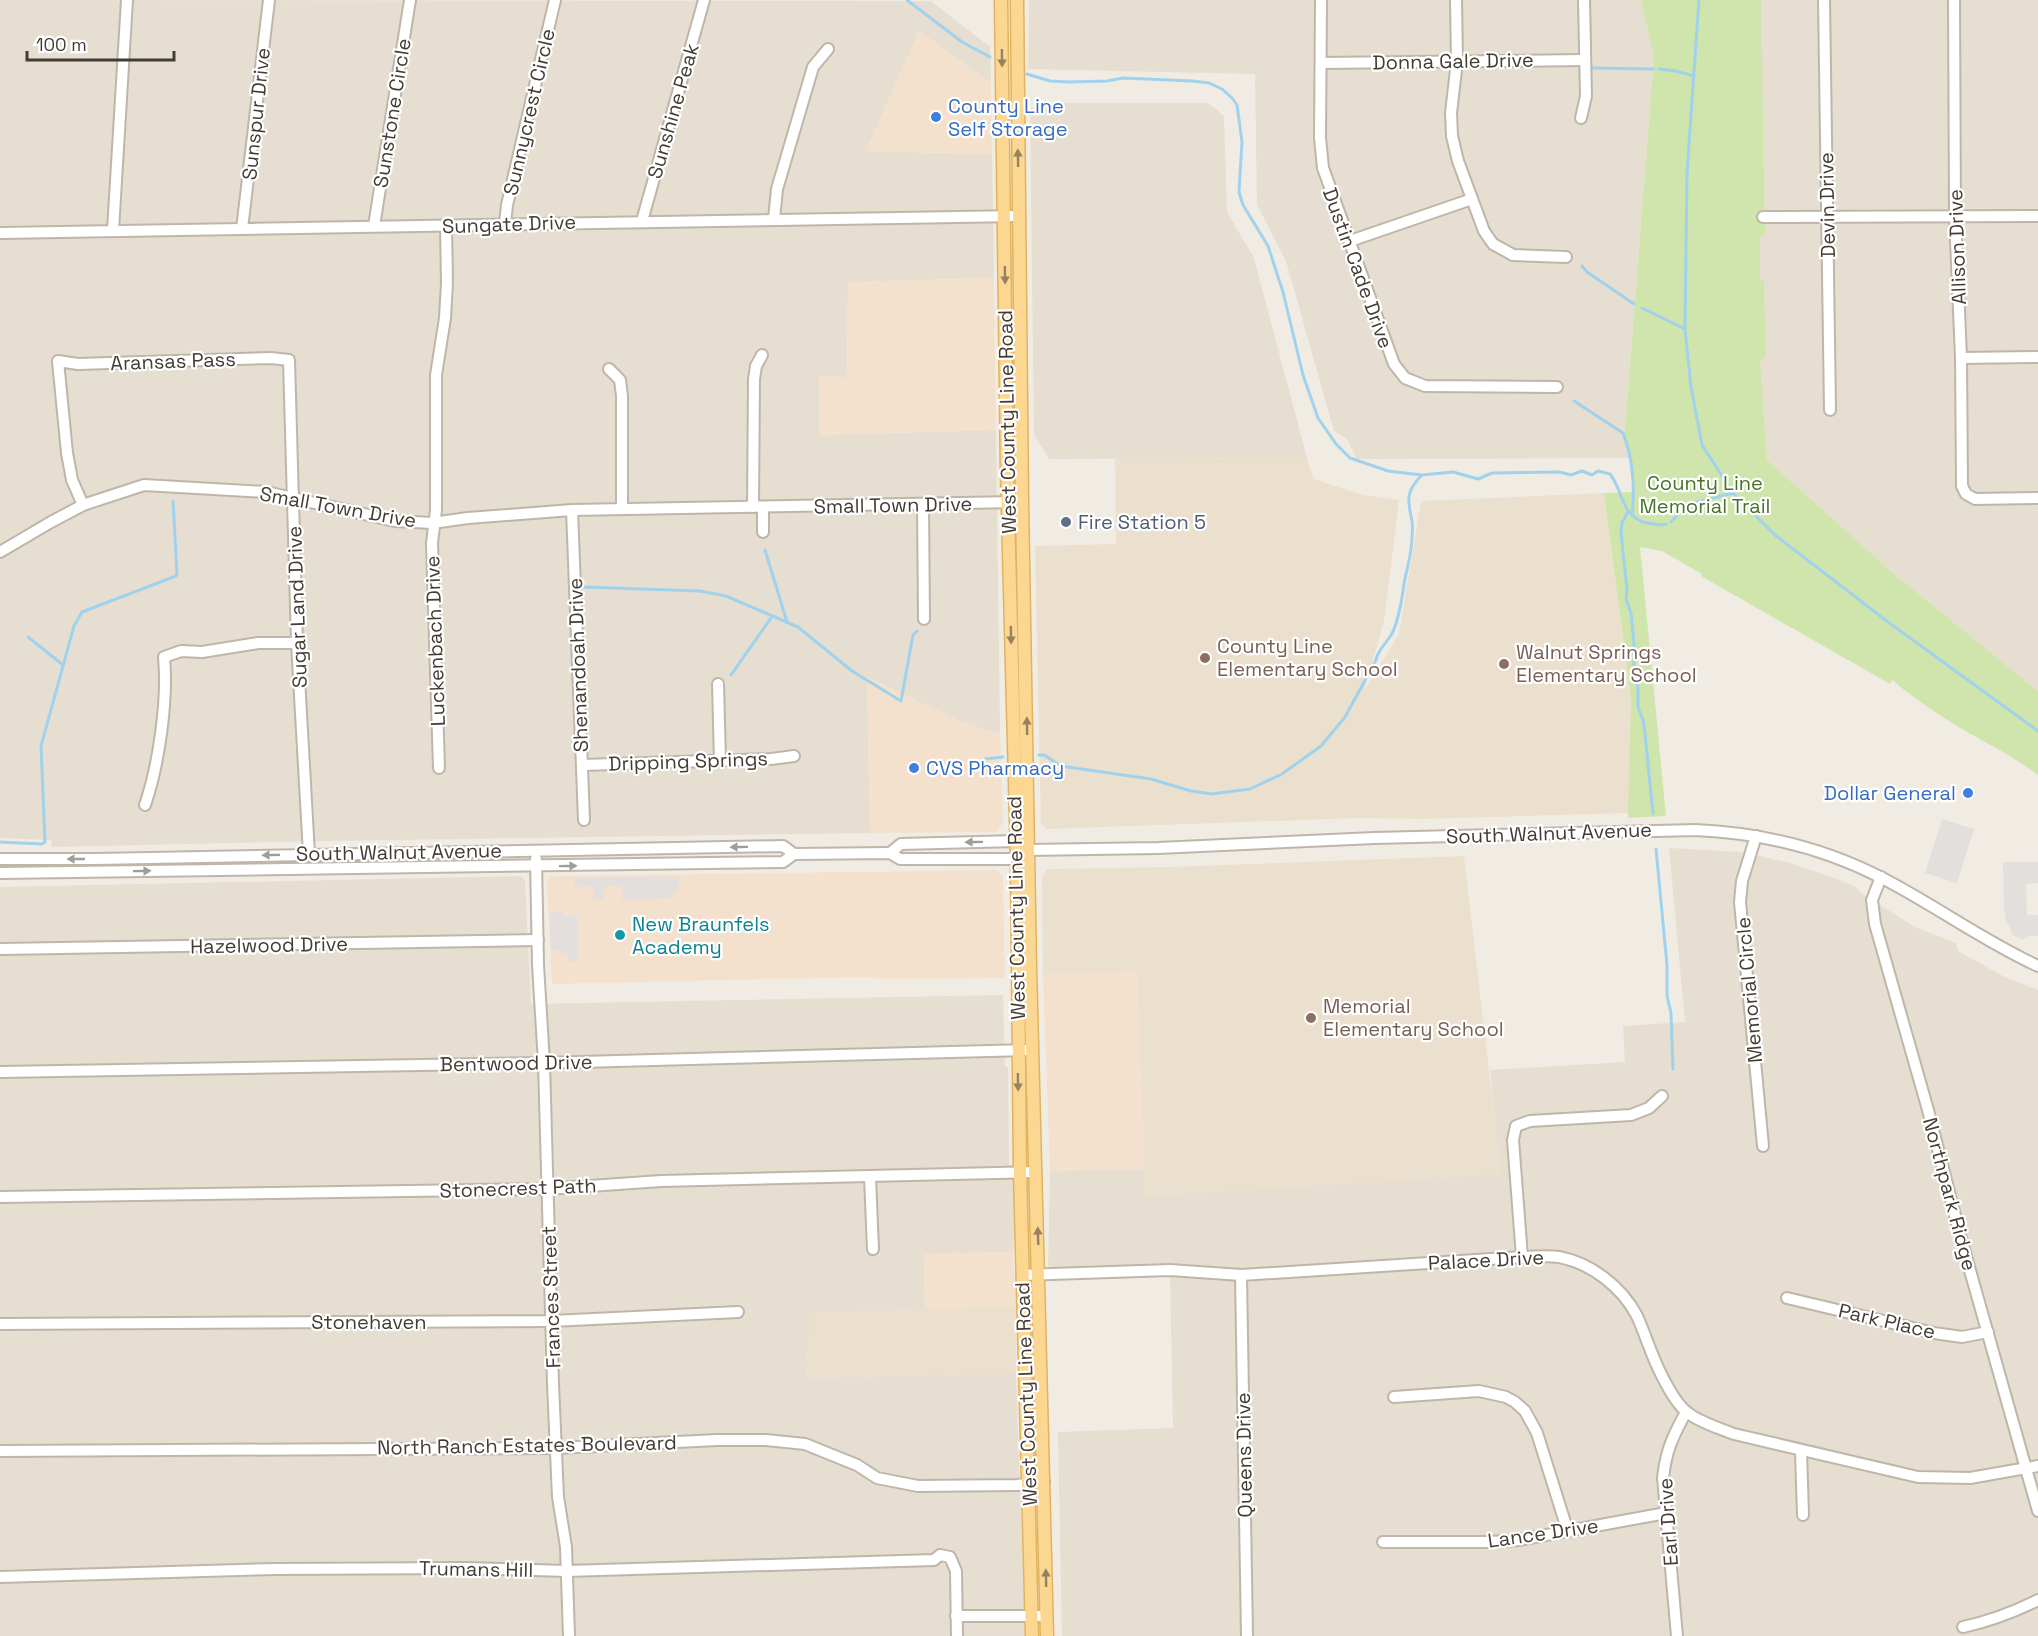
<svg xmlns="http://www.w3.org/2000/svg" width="2038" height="1636" viewBox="0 0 2038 1636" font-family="'Space Grotesk',sans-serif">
<rect width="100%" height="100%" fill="#f1ece3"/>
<g fill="#e5ded1">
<polygon points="0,0 931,1 990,47 991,83 919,31 866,151 992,154 994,278 848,282 847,377 820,435 996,430 1000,732 996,734 958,720 867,677 870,833 326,841 52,847 51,840 0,838"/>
<polygon points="1029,0 1641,0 1654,56 1624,443 1629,458 1357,459 1347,439 1334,431 1286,261 1257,205 1255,74 1028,69"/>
<polygon points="1761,0 2038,0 2038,691 1894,574 1767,460 1760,361 1766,355 1764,281 1760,279 1760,235 1765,235"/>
<polygon points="1039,103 1208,103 1224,116 1227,212 1254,258 1307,458 1049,459 1034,434 1030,108 1036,108"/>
<polygon points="1669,848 1742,852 1790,863 1835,878 1854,886 1864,895 1915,927 1956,943 1958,951 2003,976 2038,990 2038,1636 1062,1636 1058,1432 1173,1428 1170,1270 1048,1275 1050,1171 1144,1169 1145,1196 1500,1174 1490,1070 1625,1062 1623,1026 1685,1022"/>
<polygon points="521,876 525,880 531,1004 1003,995 1005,1067 1008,1067 1009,1167 1020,1172 1013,1252 924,1254 925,1310 810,1313 806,1378 1016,1373 1025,1636 0,1636 0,887"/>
</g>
<g fill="#f3e1ce">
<polygon points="919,31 991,83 992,154 866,151"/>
<polygon points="994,278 996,430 819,435 819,376 847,377 848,282"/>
<polygon points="867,677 958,720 996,734 1000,732 1003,823 997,832 870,833"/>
<polygon points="997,870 1003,876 1005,978 881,979 868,977 552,984 547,883 550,876"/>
<polygon points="1137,970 1144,1169 1050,1171 1043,974"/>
<polygon points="1013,1252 1016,1307 925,1310 924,1254"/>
</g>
<g fill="#eae0cd">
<polygon points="1307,458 1313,479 1363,495 1399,500 1384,621 1364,691 1399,634 1421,501 1604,493 1631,700 1629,813 1423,819 1359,818 1047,829 1041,824 1035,546 1116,544 1115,459"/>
<polygon points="1464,856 1501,1174 1145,1197 1137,971 1043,974 1042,876 1048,869 1170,867"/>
<polygon points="1016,1307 1016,1373 806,1378 810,1313"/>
</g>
<path fill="#cfe5ac" d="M1641 0H1761L1765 235 1760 236V279L1764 281 1766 356 1760 361 1767 460 1894 574 2038 691V775C2014 757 1988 744 1962 729 1937 714 1914 698 1892 680L1890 684 1701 576 1702 574 1662 551 1640 547 1666 816 1628 818 1631 699 1604 493 1635 492 1629 458 1624 443 1654 56Z"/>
<g fill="#e2dfdc">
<polygon points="1942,819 1974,829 1957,883 1925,873"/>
<polygon points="2003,862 2038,862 2038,883 2026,884 2027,915 2038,915 2038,936 2028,936 2022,940 2011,934 2011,930 2006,921 2004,910"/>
<polygon points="678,877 679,890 674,890 674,898 622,900 622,886 604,886 604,899 593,900 593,886 574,887 574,878"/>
<polygon points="563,911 563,916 577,916 577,962 569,962 569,956 559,950 551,951 550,912"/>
</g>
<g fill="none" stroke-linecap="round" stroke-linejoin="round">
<g stroke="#a0d2ee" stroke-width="3">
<polyline points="907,0 962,42 990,57"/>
<polyline points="1699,0 1687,173 1685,329 1691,387 1702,445 1733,493 1775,535 1888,622 2038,731"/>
<polyline points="1593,68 1654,69"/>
<polyline points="1659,69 1676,71 1694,76"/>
<path d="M1027 74 1050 81 1069 82 1107 81 1123 78 1192 81 1209 83 1222 89 1232 98 1237 105 1242 142 1239 192 1243 205 1268 246 1283 292 1303 375 1318 418 1336 444 1350 458 1388 471 1422 475 1453 472 1478 479 1492 473 1559 472 1571 475 1582 471 1592 475 1598 471 1610 474C1624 492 1621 517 1647 523 1654 524 1659 526 1666 524"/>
<polyline points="1582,266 1587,272 1634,304"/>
<polyline points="1642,308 1685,329"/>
<path d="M1574 401 1623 433C1633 457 1635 489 1632 515"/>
<polyline points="1628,511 1622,523 1621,533 1627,589 1626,599 1631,613 1634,643 1634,665 1638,689 1638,707 1643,720 1645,734 1653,813"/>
<polyline points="1671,522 1688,504 1733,493"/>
<polyline points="765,550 787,622"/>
<polyline points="583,587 700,591 726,596 798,627 852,671 901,701 913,635 917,631"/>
<polyline points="28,637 63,665"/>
<polyline points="731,675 771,618"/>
<path d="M1039 755H1044L1061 766 1151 779 1191 791 1212 794 1250 789 1282 774 1321 746 1345 717 1376 660C1378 648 1390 641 1394 629 1400 614 1402 599 1404 584 1406 572 1410 560 1411 548 1412 542 1413 525 1412 521 1407 499 1406 491 1422 475"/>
<polyline points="985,759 1003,757"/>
<polyline points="0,842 42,844 45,842 41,746 74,626 82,612 176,576 177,573 173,501"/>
<polyline points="1656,849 1667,965 1667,996 1671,1013 1673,1069"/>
</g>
<g stroke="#bfb6a9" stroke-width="14">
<g id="minor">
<polyline points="1321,0 1320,138 1323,168 1394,364 1405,378 1425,386 1557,387"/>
<polyline points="1456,0 1457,61 1451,113 1452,136 1458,161 1484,231 1493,244 1513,255 1566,257"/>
<polyline points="1824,0 1830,410"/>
<polyline points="1954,0 1955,216 1961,358 1962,486 1966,494 1975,499 2038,498"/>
<polyline points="1321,63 1585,60"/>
<polyline points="1581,118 1586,96 1584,0"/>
<polyline points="1763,217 2038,216"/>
<polyline points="774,219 777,189 813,67 828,49"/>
<polyline points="642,221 704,0"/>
<polyline points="505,223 507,205 555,0"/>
<polyline points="374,226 410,0"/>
<polyline points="242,229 269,0"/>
<polyline points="113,230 127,0"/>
<polyline points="0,233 1019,216"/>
<polyline points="1350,241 1472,199"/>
<polyline points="1961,358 2038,357"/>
<polyline points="609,369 620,380 622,396 622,509"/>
<polyline points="923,504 924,619"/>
<polyline points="83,505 72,480 67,453 58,361 78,364 271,358 289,360 297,643 309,854"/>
<polyline points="753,507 754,379 756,366 762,355"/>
<polyline points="763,507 763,532"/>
<polyline points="572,510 584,820"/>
<polyline points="0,552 51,522 83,505 144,485 266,492 395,521 432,523 468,518 572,510 1022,502"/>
<polyline points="718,684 720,761"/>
<polyline points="582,765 771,759 794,756"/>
<polyline points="439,768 432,543 436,510 436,375 445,318 447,283 446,226"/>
<path d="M145 805C159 764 168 700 164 657L181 651 202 652 258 643H297"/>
<polyline points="1756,836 1742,881 1740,902 1763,1146"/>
<polyline points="890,853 901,844 1017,841 1022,845"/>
<polyline points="0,859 96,859 783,846 794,854"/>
<polyline points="536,859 538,965 544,1063 553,1384 558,1497 566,1547 569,1636"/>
<path d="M0 873 783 862 794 854 890 853 900 859H1017L1029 850 1158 848 1374 838 1696 830C1761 833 1824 848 1882 878 1935 905 1983 941 2038 966"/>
<polyline points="1881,877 1872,900 1875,924 1928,1110 1960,1235 2038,1511"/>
<polyline points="0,949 538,940"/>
<polyline points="0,1072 544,1063 1026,1050"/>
<polyline points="870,1177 873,1249"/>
<polyline points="0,1197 547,1189 661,1181 1036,1172"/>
<polyline points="1522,1257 1513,1140 1516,1126 1530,1121 1631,1115 1649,1108 1662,1096"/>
<path d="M1022 1275 1170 1270 1241 1275 1522 1257C1534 1257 1547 1255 1559 1257 1591 1263 1622 1287 1637 1316 1646 1336 1652 1357 1662 1376 1668 1388 1677 1405 1688 1413 1701 1423 1719 1428 1734 1434L1918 1477 1970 1478 2038 1466"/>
<polyline points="1241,1275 1247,1636"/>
<polyline points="1787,1298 1934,1333 1962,1337 1988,1332"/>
<polyline points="0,1324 552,1321 738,1312"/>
<polyline points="1394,1397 1479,1391 1506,1397 1515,1402 1525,1411 1537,1433 1568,1532"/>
<polyline points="0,1451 557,1448 717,1440 766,1440 805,1444 857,1465 877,1478 918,1486 1017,1485 1044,1482"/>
<polyline points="1801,1451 1803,1515"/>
<polyline points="1383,1542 1491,1542 1519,1540 1666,1513"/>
<polyline points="0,1577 275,1569 466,1568 567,1571 934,1560 940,1555 950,1557 956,1571 957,1636"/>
<polyline points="956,1616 1047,1616"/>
<path d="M1963 1627C1990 1621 2014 1612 2038 1600"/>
<path d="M1677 1636 1663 1478C1666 1450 1673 1436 1686 1412"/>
</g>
</g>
<g stroke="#e0b362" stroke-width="15">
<g id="major">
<polyline points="1001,0 1007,475 1017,859 1020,1172 1032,1636"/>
<polyline points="1017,0 1022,502 1030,967 1047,1636"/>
</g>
</g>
<use href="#minor" stroke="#fff" stroke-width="10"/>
<use href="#major" stroke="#fbd792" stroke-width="12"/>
</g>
<defs><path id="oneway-solid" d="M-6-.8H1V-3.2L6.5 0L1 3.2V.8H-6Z" transform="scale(1.5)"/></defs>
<g fill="#96825e">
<use href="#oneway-solid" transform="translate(1002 58) rotate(89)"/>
<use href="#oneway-solid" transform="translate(1018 158) rotate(-91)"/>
<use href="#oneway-solid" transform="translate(1005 275) rotate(89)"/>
<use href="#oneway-solid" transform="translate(1011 635) rotate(89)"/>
<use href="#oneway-solid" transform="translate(1027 726) rotate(-91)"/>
<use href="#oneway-solid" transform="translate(1018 1082) rotate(89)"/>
<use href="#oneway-solid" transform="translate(1038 1236) rotate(-92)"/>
<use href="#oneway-solid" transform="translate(1046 1578) rotate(-91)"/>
</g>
<g fill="#a19e9a">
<use href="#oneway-solid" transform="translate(974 842) rotate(179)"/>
<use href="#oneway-solid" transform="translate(739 847) rotate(179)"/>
<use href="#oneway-solid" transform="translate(271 855) rotate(179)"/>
<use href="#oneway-solid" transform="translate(76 859) rotate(-180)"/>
<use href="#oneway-solid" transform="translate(568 866) rotate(-1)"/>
<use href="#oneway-solid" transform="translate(142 871) rotate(-1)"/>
</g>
<g fill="#3f7fe0" stroke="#fff" stroke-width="2">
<circle cx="936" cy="117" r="6"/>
<circle cx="914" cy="768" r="6"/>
<circle cx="1968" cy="793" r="6"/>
</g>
<circle fill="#5c6f8a" stroke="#fff" stroke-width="2" cx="1066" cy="522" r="6"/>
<g fill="#8d6e63" stroke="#fff" stroke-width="2">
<circle cx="1205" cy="658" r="6"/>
<circle cx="1504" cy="664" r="6"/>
<circle cx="1311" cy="1018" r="6"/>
</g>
<circle fill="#0f9aa8" stroke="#fff" stroke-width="2" cx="620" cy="935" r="6"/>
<g text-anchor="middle" stroke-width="4.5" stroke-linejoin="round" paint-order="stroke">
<g font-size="20" fill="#433c34" stroke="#fff">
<text transform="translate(1453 61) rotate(-1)" y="7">Donna Gale Drive</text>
<text transform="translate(673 111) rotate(-74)" y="7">Sunshine Peak</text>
<text transform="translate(529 112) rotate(-77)" y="7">Sunnycrest Circle</text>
<text transform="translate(392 113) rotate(-81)" y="7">Sunstone Circle</text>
<text transform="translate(256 114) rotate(-84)" y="7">Sunspur Drive</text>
<text transform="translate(1827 205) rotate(-91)" y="7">Devin Drive</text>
<text transform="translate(509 224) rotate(-2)" y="7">Sungate Drive</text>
<text transform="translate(1957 247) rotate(-92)" y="7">Allison Drive</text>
<text transform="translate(1358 268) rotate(70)" y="7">Dustin Cade Drive</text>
<text transform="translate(173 361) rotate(-2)" y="7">Aransas Pass</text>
<text transform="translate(1007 422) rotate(-91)" y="7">West County Line Road</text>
<text transform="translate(893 505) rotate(-1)" y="7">Small Town Drive</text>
<text transform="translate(338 507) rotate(10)" y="7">Small Town Drive</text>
<text transform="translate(297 607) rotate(-92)" y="7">Sugar Land Drive</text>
<text transform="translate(435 641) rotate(-92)" y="7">Luckenbach Drive</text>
<text transform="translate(578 665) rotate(-92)" y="7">Shenandoah Drive</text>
<text transform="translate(688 761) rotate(-2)" y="7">Dripping Springs</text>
<text transform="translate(1549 833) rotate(-2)" y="7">South Walnut Avenue</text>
<text transform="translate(399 852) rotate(-1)" y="7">South Walnut Avenue</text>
<text transform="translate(1016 908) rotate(-91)" y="7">West County Line Road</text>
<text transform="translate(269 945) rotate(-1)" y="7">Hazelwood Drive</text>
<text transform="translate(1749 990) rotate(-95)" y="7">Memorial Circle</text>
<text transform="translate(516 1063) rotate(-1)" y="7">Bentwood Drive</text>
<text transform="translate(518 1188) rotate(-2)" y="7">Stonecrest Path</text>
<text transform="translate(1950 1194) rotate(75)" y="7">Northpark Ridge</text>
<text transform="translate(1486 1260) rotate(-3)" y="7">Palace Drive</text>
<text transform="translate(551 1297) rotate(-92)" y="7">Frances Street</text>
<text transform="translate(1887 1321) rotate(13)" y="7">Park Place</text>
<text x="369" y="1329">Stonehaven</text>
<text transform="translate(1026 1394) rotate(-92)" y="7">West County Line Road</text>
<text transform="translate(527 1445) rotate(-1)" y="7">North Ranch Estates Boulevard</text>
<text transform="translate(1244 1455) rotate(-91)" y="7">Queens Drive</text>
<text transform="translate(1668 1522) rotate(-94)" y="7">Earl Drive</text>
<text transform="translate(1543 1533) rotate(-8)" y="7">Lance Drive</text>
<text transform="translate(476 1569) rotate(1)" y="7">Trumans Hill</text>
</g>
<g font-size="20" fill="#366cbe" stroke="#fff" text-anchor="start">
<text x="948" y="113">County Line<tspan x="948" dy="23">Self Storage</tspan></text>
<text x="926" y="775">CVS Pharmacy</text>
<text x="1956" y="800" text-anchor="end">Dollar General</text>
</g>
<g font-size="20" fill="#497229" stroke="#fff">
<text x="1705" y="490">County Line<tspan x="1705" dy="23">Memorial Trail</tspan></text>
</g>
<g font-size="20" fill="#4e5e75" stroke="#fff" text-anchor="start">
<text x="1078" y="529">Fire Station 5</text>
</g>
<g font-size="20" fill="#785e54" stroke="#fff" text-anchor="start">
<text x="1217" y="653">County Line<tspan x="1217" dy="23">Elementary School</tspan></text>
<text x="1516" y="659">Walnut Springs<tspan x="1516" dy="23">Elementary School</tspan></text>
<text x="1323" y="1013">Memorial<tspan x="1323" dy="23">Elementary School</tspan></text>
</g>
<g font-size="20" fill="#0d838f" stroke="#fff" text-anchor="start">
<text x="632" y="931">New Braunfels<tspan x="632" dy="23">Academy</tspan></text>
</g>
</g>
<path d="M27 51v9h147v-9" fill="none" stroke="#433c34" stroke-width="3"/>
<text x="36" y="51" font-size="18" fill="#433c34" stroke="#ffffff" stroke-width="4.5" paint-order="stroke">100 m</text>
</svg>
